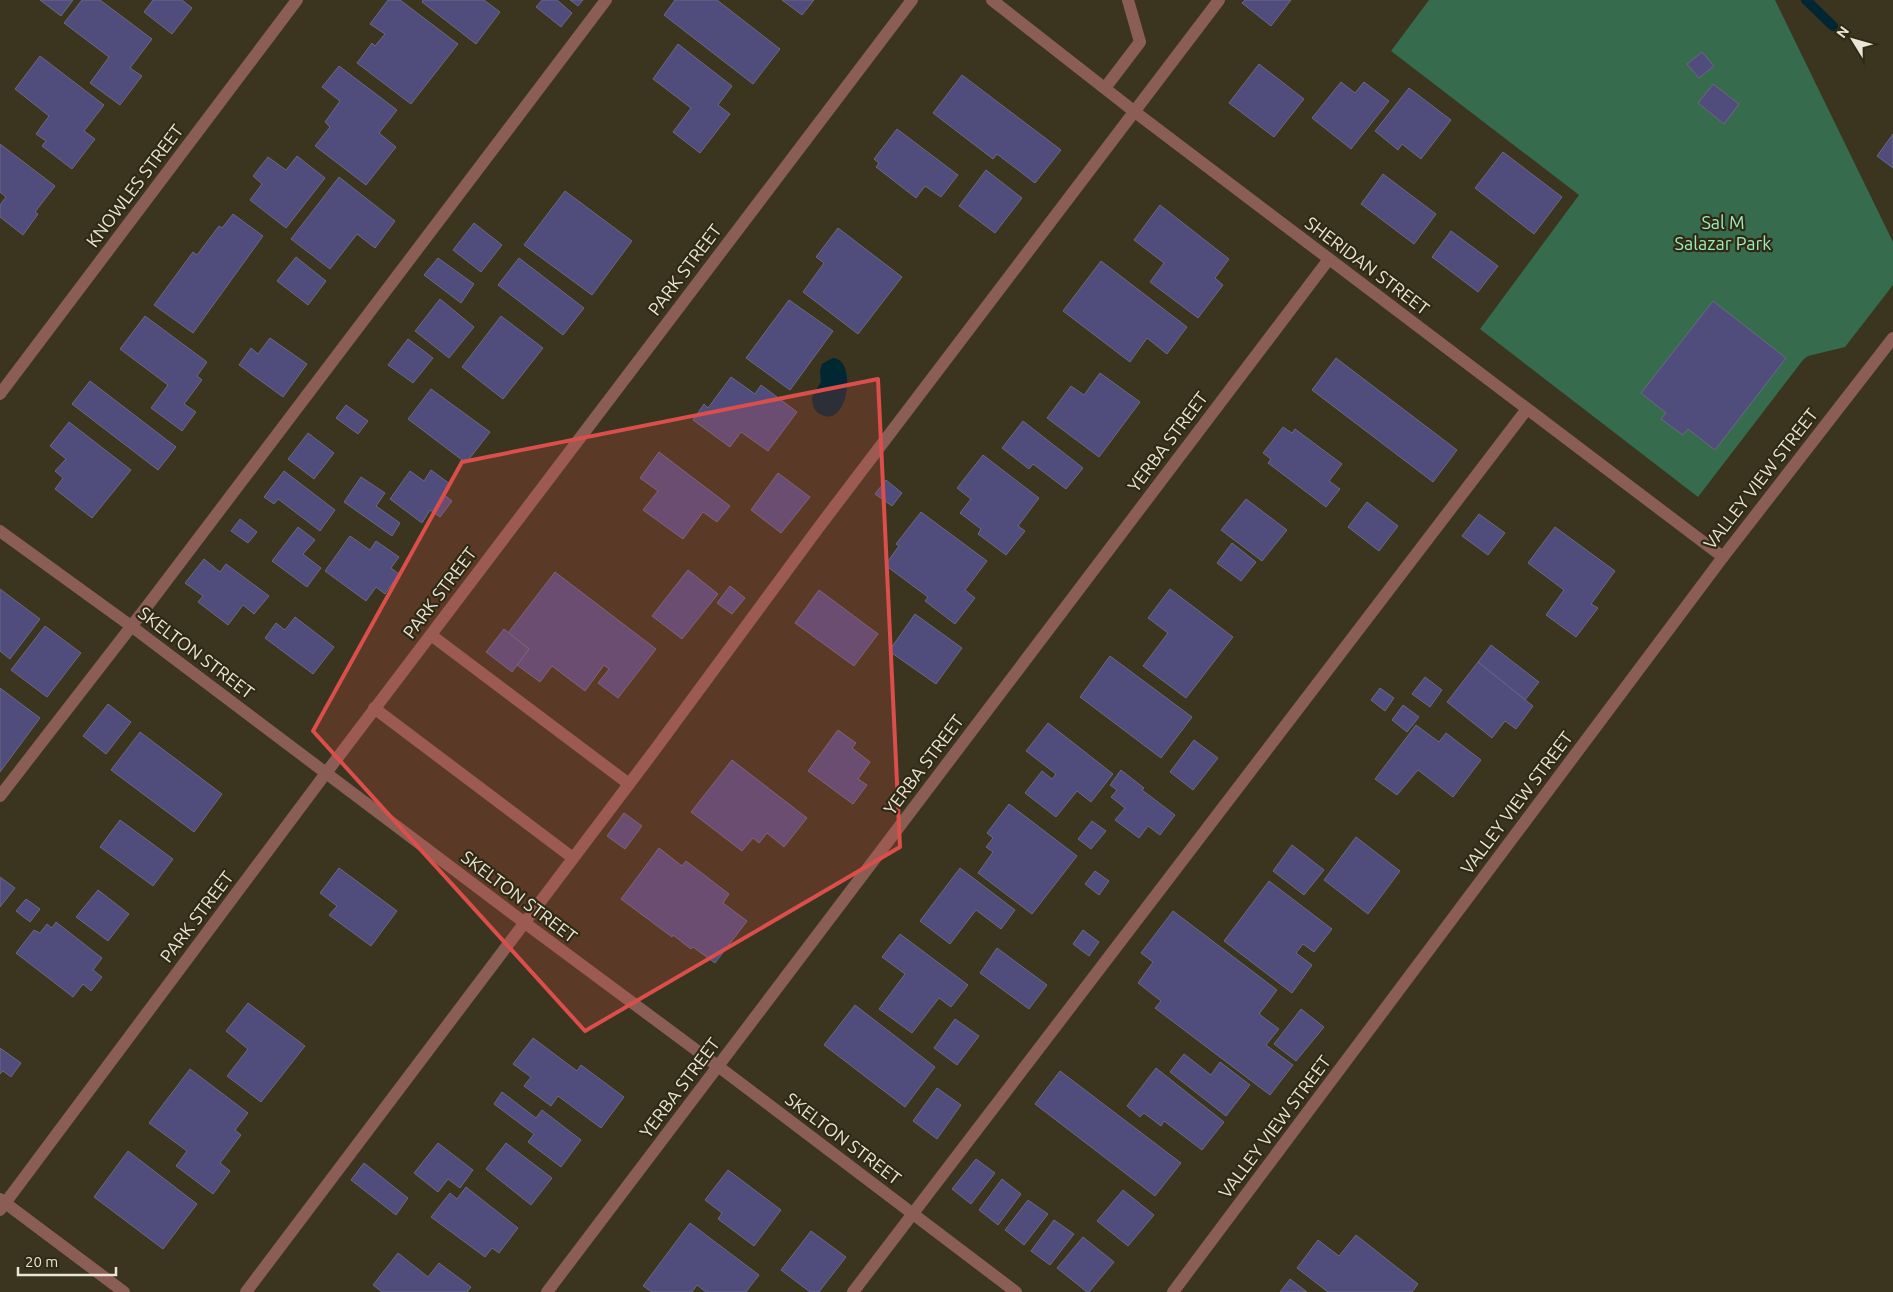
<svg xmlns="http://www.w3.org/2000/svg" width="1893" height="1292" viewBox="0 0 1893 1292" font-family="Ubuntu,sans-serif">
<rect width="100%" height="100%" fill="#3b341e"/>
<polygon fill="#366b4d" points="1429,0 1775,0 1893,242 1893,285 1845,347 1808,356 1803,360 1698,497 1480,329 1579,195 1391,51"/>
<path fill="#012732" d="M833 358C858 359 848 431 820 414 814 411 812 404 812 397L821 382 820 371 822 364Z"/>
<g fill="none" stroke-linecap="round" stroke-linejoin="round">
<polyline stroke="#012732" stroke-width="10" points="1806,0 1833,26"/>
</g>
<g fill="#504d7c" stroke="#6a6981">
<polygon points="40,0 73,0 61,16"/>
<polygon points="82,0 100,0 152,39 130,68 142,76 120,105 90,83 109,57 64,23"/>
<polygon points="153,0 182,0 192,8 172,34 144,12"/>
<polygon points="388,0 400,0 458,44 411,104 357,63 372,43 375,46 385,34 370,24"/>
<polygon points="423,0 484,0 500,12 476,44 422,2"/>
<polygon points="542,0 557,0 572,13 561,27 536,7"/>
<polygon points="570,0 583,0 578,6"/>
<polygon points="675,0 717,0 780,49 753,84 664,15"/>
<polygon points="782,0 814,0 802,15"/>
<polygon points="1245,0 1291,0 1271,26 1242,3"/>
<polygon points="678,44 732,86 718,105 730,114 700,153 673,132 691,108 653,79"/>
<polygon points="1702,52 1714,66 1699,78 1687,64"/>
<polygon points="40,56 104,105 84,131 95,139 72,169 42,146 46,141 36,134 49,116 15,89"/>
<polygon points="1259,64 1304,99 1274,137 1229,103"/>
<polygon points="339,66 397,110 379,133 396,147 366,185 315,146 330,127 325,122 340,101 322,87"/>
<polygon points="962,75 1061,150 1035,183 997,154 993,159 933,113"/>
<polygon points="1341,82 1355,93 1364,82 1389,101 1351,149 1312,118"/>
<polygon points="1713,84 1739,104 1724,124 1698,103"/>
<polygon points="1409,88 1451,120 1421,159 1402,144 1398,150 1375,131"/>
<polygon points="897,129 958,175 941,197 925,186 916,198 876,167 879,163 874,159"/>
<polygon points="1893,134 1893,168 1877,156"/>
<polygon points="0,144 55,186 35,212 38,214 23,235 0,217 0,205 6,197 0,192"/>
<polygon points="1503,152 1562,197 1534,234 1475,188"/>
<polygon points="297,156 325,178 286,228 250,200 262,184 253,176 268,157 286,170"/>
<polygon points="986,170 1022,198 995,233 959,206"/>
<polygon points="1383,174 1436,214 1414,244 1361,204"/>
<polygon points="339,177 395,221 375,248 357,234 330,269 291,239"/>
<polygon points="565,191 632,241 592,295 524,245"/>
<polygon points="1160,205 1229,259 1215,278 1223,285 1198,318 1150,282 1164,263 1134,240"/>
<polygon points="233,214 263,236 193,333 154,305 193,252 197,255 219,226 222,228"/>
<polygon points="474,223 502,245 481,272 453,250"/>
<polygon points="838,228 902,277 858,334 803,292 824,263 816,257"/>
<polygon points="1451,231 1498,266 1478,292 1432,257"/>
<polygon points="296,257 326,281 308,305 277,281"/>
<polygon points="438,258 474,284 461,303 424,275"/>
<polygon points="519,258 584,308 563,335 498,285"/>
<polygon points="1101,261 1187,327 1167,354 1147,338 1130,362 1063,311"/>
<polygon points="440,299 474,327 449,358 415,331"/>
<polygon points="789,300 833,331 790,390 746,358"/>
<polygon points="1713,301 1786,358 1715,450 1688,429 1683,435 1661,419 1666,413 1641,393"/>
<polygon points="145,316 207,362 197,376 202,380 184,404 196,412 182,431 151,408 168,385 120,349"/>
<polygon points="501,316 543,348 503,399 462,367"/>
<polygon points="270,338 307,364 283,397 239,365 251,348 258,354"/>
<polygon points="408,339 433,358 413,383 388,365"/>
<polygon points="1336,358 1457,450 1433,482 1312,390"/>
<polygon points="1100,373 1140,402 1099,457 1047,418 1071,386 1084,395"/>
<polygon points="731,377 755,394 761,385 797,412 768,451 741,432 730,447 693,420 704,404 708,408"/>
<polygon points="90,381 176,447 158,470 72,404"/>
<polygon points="431,389 490,432 466,463 408,419"/>
<polygon points="346,405 368,421 358,434 336,418"/>
<polygon points="1023,421 1083,468 1066,489 1033,464 1029,469 1002,448"/>
<polygon points="69,422 131,470 92,518 55,489 63,478 55,471 66,459 50,446"/>
<polygon points="1283,427 1292,433 1295,429 1342,464 1329,481 1340,489 1326,507 1268,463 1271,459 1263,453"/>
<polygon points="308,433 334,453 314,479 288,459"/>
<polygon points="659,452 730,506 717,522 703,512 683,539 643,510 658,491 640,478"/>
<polygon points="983,455 1039,498 1018,526 1025,531 1006,555 978,534 981,529 960,513 971,499 957,488"/>
<polygon points="431,470 450,484 443,494 452,501 440,517 430,510 422,523 390,499 410,471 424,481"/>
<polygon points="284,471 335,510 320,531 278,499 274,504 264,497"/>
<polygon points="778,473 810,497 781,533 751,510"/>
<polygon points="361,477 385,493 376,506 400,523 392,536 344,502"/>
<polygon points="886,480 902,493 892,506 875,494"/>
<polygon points="1246,499 1287,530 1262,561 1221,530"/>
<polygon points="1367,502 1398,526 1379,551 1348,527"/>
<polygon points="921,512 987,561 965,590 975,598 955,624 925,601 928,597 885,565 899,546 896,544"/>
<polygon points="1479,514 1505,533 1488,555 1462,536"/>
<polygon points="240,519 257,532 248,543 231,531"/>
<polygon points="298,527 315,540 303,554 321,568 307,587 272,561"/>
<polygon points="1555,527 1615,571 1591,604 1598,608 1576,637 1546,615 1564,590 1528,563"/>
<polygon points="350,536 370,550 376,541 399,557 391,568 399,574 385,594 376,587 366,601 325,571"/>
<polygon points="1232,543 1256,562 1241,581 1217,563"/>
<polygon points="204,559 220,572 226,564 269,596 254,614 243,605 228,625 198,602 203,596 185,583"/>
<polygon points="688,570 718,594 682,639 652,616"/>
<polygon points="555,572 656,649 618,698 598,683 609,669 604,665 585,691 552,666 540,682 517,665 529,649 508,633"/>
<polygon points="730,586 745,598 732,614 717,603"/>
<polygon points="0,589 40,619 10,659 0,651"/>
<polygon points="1170,589 1233,637 1186,698 1143,666 1168,633 1148,618"/>
<polygon points="819,590 878,634 854,666 795,623"/>
<polygon points="915,614 962,648 936,684 889,651"/>
<polygon points="295,617 334,647 313,674 265,638 276,623 285,630"/>
<polygon points="45,626 81,653 47,697 11,670"/>
<polygon points="504,629 529,649 512,672 486,652"/>
<polygon points="1491,645 1539,682 1525,700 1478,662"/>
<polygon points="1110,656 1192,717 1161,758 1080,697"/>
<polygon points="1478,662 1533,706 1516,729 1505,721 1492,738 1447,702"/>
<polygon points="1425,677 1442,690 1430,707 1412,694"/>
<polygon points="0,688 40,718 0,772"/>
<polygon points="1380,688 1394,698 1385,711 1371,700"/>
<polygon points="108,704 131,722 106,754 83,736"/>
<polygon points="1403,705 1419,717 1407,732 1392,720"/>
<polygon points="1048,723 1113,774 1091,802 1077,791 1056,817 1025,793 1042,771 1052,779 1056,774 1026,751"/>
<polygon points="1416,725 1439,742 1446,733 1481,760 1453,797 1418,770 1397,795 1375,779"/>
<polygon points="838,730 856,743 852,748 870,762 858,779 867,785 853,804 808,771"/>
<polygon points="140,732 222,794 194,832 111,770"/>
<polygon points="1194,740 1218,758 1193,790 1170,772"/>
<polygon points="732,760 807,818 784,847 767,833 759,843 753,838 742,851 691,812"/>
<polygon points="1121,770 1144,788 1142,790 1175,815 1160,835 1148,826 1139,838 1115,820 1125,808 1111,797 1117,790 1110,785"/>
<polygon points="1009,804 1077,856 1032,914 978,873 993,852 986,847 993,838 987,833"/>
<polygon points="624,813 642,826 625,849 607,836"/>
<polygon points="120,820 173,859 153,886 100,847"/>
<polygon points="1092,821 1106,831 1091,849 1078,839"/>
<polygon points="1356,837 1400,871 1368,914 1324,880"/>
<polygon points="1292,845 1324,870 1304,895 1273,871"/>
<polygon points="659,848 682,866 686,861 729,894 723,903 747,921 715,963 693,947 691,949 673,935 672,937 621,899"/>
<polygon points="339,868 397,911 371,946 329,915 337,906 320,893"/>
<polygon points="960,868 1015,910 1001,929 976,910 950,944 920,921"/>
<polygon points="1095,871 1109,881 1099,895 1085,884"/>
<polygon points="0,877 15,888 0,907"/>
<polygon points="1269,881 1332,929 1314,952 1303,944 1296,953 1312,965 1292,993 1224,941"/>
<polygon points="98,890 129,914 108,941 76,917"/>
<polygon points="26,899 40,909 30,922 16,911"/>
<polygon points="1173,911 1277,990 1259,1014 1279,1029 1266,1045 1293,1065 1270,1095 1155,1008 1161,1001 1138,983 1153,962 1141,953"/>
<polygon points="56,922 102,958 93,970 102,977 91,991 83,984 73,997 16,953 34,930 40,933 47,924 52,928"/>
<polygon points="1083,930 1099,942 1089,956 1073,944"/>
<polygon points="900,934 968,985 951,1007 939,998 912,1033 879,1009 905,974 882,957"/>
<polygon points="997,948 1047,985 1029,1009 980,973"/>
<polygon points="248,1003 305,1046 261,1102 227,1076 248,1049 226,1031"/>
<polygon points="855,1005 935,1067 905,1107 824,1045"/>
<polygon points="1301,1009 1324,1027 1296,1061 1274,1044"/>
<polygon points="955,1019 979,1036 957,1065 934,1048"/>
<polygon points="533,1038 577,1071 581,1065 624,1097 601,1128 558,1096 551,1106 524,1086 531,1077 513,1064"/>
<polygon points="0,1048 21,1063 11,1077 3,1071 0,1074"/>
<polygon points="1184,1054 1211,1075 1220,1062 1250,1085 1226,1116 1170,1072"/>
<polygon points="1156,1068 1224,1122 1202,1150 1164,1121 1161,1126 1144,1113 1140,1117 1127,1106"/>
<polygon points="190,1069 248,1113 235,1130 241,1135 220,1163 230,1171 213,1194 176,1166 187,1151 149,1123"/>
<polygon points="1060,1071 1181,1163 1155,1196 1035,1104"/>
<polygon points="937,1088 961,1105 937,1139 913,1121"/>
<polygon points="502,1092 536,1118 542,1110 581,1140 561,1167 528,1142 534,1134 494,1104"/>
<polygon points="438,1143 473,1170 460,1188 448,1179 438,1192 414,1173"/>
<polygon points="506,1143 552,1178 531,1205 486,1169"/>
<polygon points="128,1151 197,1204 163,1249 94,1197"/>
<polygon points="976,1159 995,1173 971,1204 952,1189"/>
<polygon points="364,1163 408,1198 396,1215 351,1180"/>
<polygon points="728,1170 781,1210 754,1246 718,1219 722,1213 705,1200"/>
<polygon points="1002,1179 1021,1194 998,1225 979,1210"/>
<polygon points="466,1187 518,1228 499,1253 492,1248 485,1257 431,1217 450,1193 457,1199"/>
<polygon points="1123,1190 1154,1215 1128,1246 1097,1221"/>
<polygon points="1028,1200 1048,1214 1024,1245 1005,1230"/>
<polygon points="1054,1220 1074,1234 1050,1265 1031,1251"/>
<polygon points="690,1223 759,1275 746,1292 706,1292 697,1285 692,1292 652,1292 643,1286"/>
<polygon points="811,1231 846,1257 819,1292 810,1292 781,1270"/>
<polygon points="1356,1235 1418,1284 1412,1292 1328,1292 1297,1268 1318,1240 1339,1256"/>
<polygon points="1083,1237 1114,1262 1089,1292 1087,1292 1057,1268"/>
<polygon points="398,1253 428,1277 439,1263 471,1287 467,1292 382,1292 373,1285"/>
<polygon points="1290,1279 1307,1292 1280,1292"/>
</g>
<g fill="none" stroke-linecap="round" stroke-linejoin="round">
<g stroke="#8b5e55" stroke-width="12">
<polyline points="1105,88 1140,42 1128,0"/>
<polyline points="431,635 629,784"/>
<polyline points="374,708 573,858"/>
<polyline points="0,796 151,601 606,0"/>
<polyline points="246,1292 654,751 819,527 1219,0"/>
<polyline points="853,1292 1527,409"/>
</g>
<g stroke="#8b5e55" stroke-width="12">
<polyline points="992,0 1135,112 1723,557"/>
<polyline points="0,394 297,0"/>
<polyline points="0,531 131,626 525,923 719,1067 1016,1292"/>
<polyline points="0,1199 124,1292"/>
<polyline points="0,1210 326,773 912,0"/>
<polyline points="547,1292 1329,259"/>
<polyline points="1173,1292 1723,557 1893,338"/>
</g>
</g>
<path fill="#da4e4b" fill-opacity="0.2" stroke="#da4e4b" stroke-width="4" stroke-linejoin="round" d="M878 379 900 847 585 1031 313 731 462 462Z"/>
<g text-anchor="middle" stroke-width="4.5" stroke-linejoin="round" paint-order="stroke">
<g font-size="18" fill="#e9e5d7" stroke="#302a14">
<text transform="translate(135 186) rotate(-53)" y="6">KNOWLES STREET</text>
<text transform="translate(1367 266) rotate(37)" y="6">SHERIDAN STREET</text>
<text transform="translate(685 270) rotate(-53)" y="6">PARK STREET</text>
<text transform="translate(1168 442) rotate(-53)" y="6">YERBA STREET</text>
<text transform="translate(1761 479) rotate(-52)" y="6">VALLEY VIEW STREET</text>
<text transform="translate(440 593) rotate(-53)" y="6">PARK STREET</text>
<text transform="translate(196 653) rotate(37)" y="6">SKELTON STREET</text>
<text transform="translate(924 765) rotate(-53)" y="6">YERBA STREET</text>
<text transform="translate(1517 803) rotate(-53)" y="6">VALLEY VIEW STREET</text>
<text transform="translate(519 897) rotate(37)" y="6">SKELTON STREET</text>
<text transform="translate(197 917) rotate(-53)" y="6">PARK STREET</text>
<text transform="translate(680 1088) rotate(-53)" y="6">YERBA STREET</text>
<text transform="translate(1275 1127) rotate(-53)" y="6">VALLEY VIEW STREET</text>
<text transform="translate(843 1139) rotate(37)" y="6">SKELTON STREET</text>
</g>
<g font-size="18" fill="#99ecbb" stroke="#302a14">
<text x="1723" y="229">Sal M<tspan x="1723" dy="21">Salazar Park</tspan></text>
</g>
</g>
<g transform="translate(1853 40) rotate(307)" stroke="#302a14" stroke-width="4" paint-order="stroke">
<path d="M0-4L9 19L0 12L-9 19Z" fill="#e9e5d7"/>
<text y="-8" font-size="14" font-weight="bold" text-anchor="middle" fill="#e9e5d7">N</text>
</g>
<path d="M18 1267v8h98v-8" fill="none" stroke="#e9e5d7" stroke-width="2.5"/>
<text x="25" y="1267" font-size="15" fill="#e9e5d7" stroke="#302a14" stroke-width="4" paint-order="stroke">20 m</text>
</svg>
